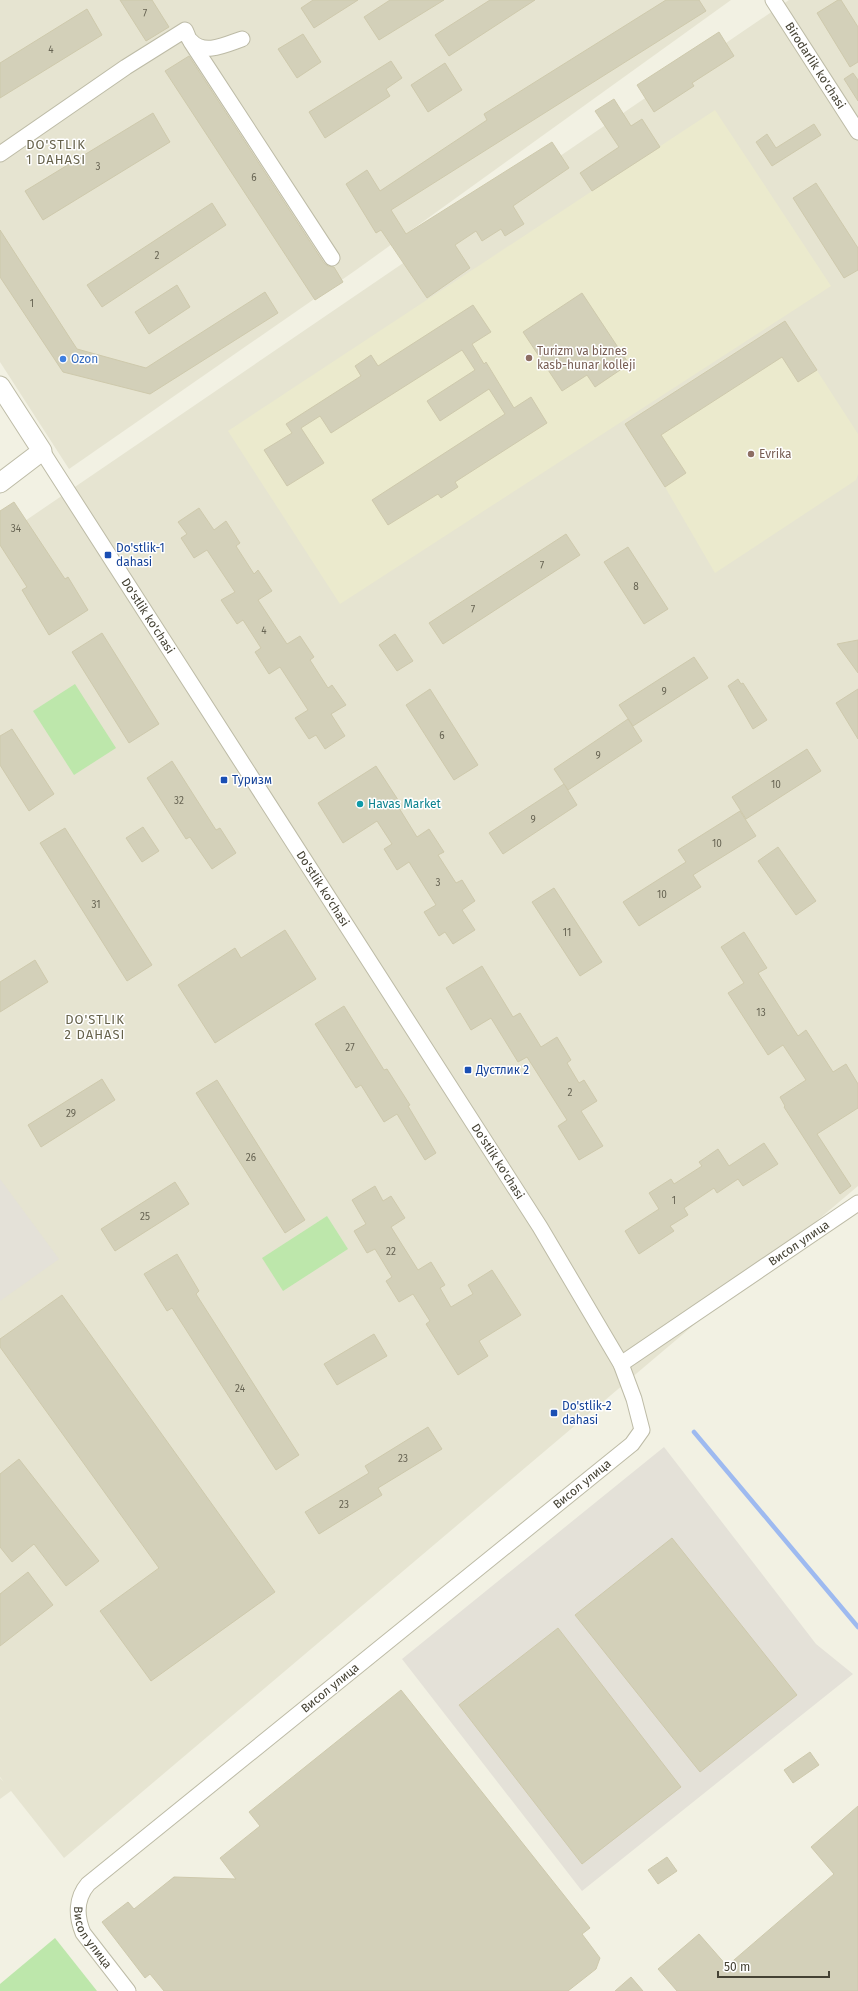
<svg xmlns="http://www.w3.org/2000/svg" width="858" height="1991" viewBox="0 0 858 1991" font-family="'Fira Sans',sans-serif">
<rect width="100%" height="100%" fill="#f2f1e3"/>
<g fill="#e6e4d1">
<polygon points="0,0 731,0 356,270 69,469 0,362"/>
<polygon points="789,0 858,0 858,1186 64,1858 11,1791 0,1799 0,1778 4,1782 0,1777 0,538"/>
</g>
<g fill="#e4e1d8">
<polygon points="0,1179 59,1259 0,1301"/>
<polygon points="664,1447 816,1644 853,1674 582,1891 402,1659"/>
</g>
<g fill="#ebeacd">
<polygon points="715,110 831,286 340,604 228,431"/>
<polygon points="785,321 858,434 858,474 856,480 715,573 665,487 625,424"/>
</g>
<g fill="#bde7ab">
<polygon points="75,684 116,748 74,775 33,711"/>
<polygon points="327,1216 348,1249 283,1291 262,1258"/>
<polygon points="55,1938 97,1991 0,1991 0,1984"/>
</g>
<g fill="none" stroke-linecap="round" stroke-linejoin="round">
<polyline stroke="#9ebaf0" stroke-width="4.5" points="694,1432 858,1627"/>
</g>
<g fill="#d3d0b9" stroke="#cec9ac">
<polygon points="120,0 152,0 169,27 146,41"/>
<polygon points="313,0 358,0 314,28 301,8"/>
<polygon points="390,0 444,0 379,40 364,17"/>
<polygon points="490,0 535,0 449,56 435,35"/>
<polygon points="666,0 699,0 706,11 391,210 406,234 552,142 569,168 513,206 524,224 505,236 501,229 482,241 476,231 455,245 470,268 427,298 381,230 376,233 346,184 367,170 380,191 487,120 484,114"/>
<polygon points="838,0 841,0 858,27 858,62 850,67 817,13"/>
<polygon points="87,9 102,35 0,98 0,63"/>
<polygon points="719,32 734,56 692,83 694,86 654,112 637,85"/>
<polygon points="303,34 321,62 297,78 278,49"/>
<polygon points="189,56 324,263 328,266 334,267 343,282 315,300 165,71"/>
<polygon points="391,61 402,78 386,89 390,96 325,138 309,112"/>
<polygon points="445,63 462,90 428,112 411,85"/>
<polygon points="853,73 858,80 858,101 844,79"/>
<polygon points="614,99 631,126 642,119 660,147 592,191 580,173 619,147 595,111"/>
<polygon points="153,113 170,142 43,220 25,191"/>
<polygon points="814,124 821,135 772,166 756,142 767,134 776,148"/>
<polygon points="816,183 858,248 858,270 844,278 793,198"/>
<polygon points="212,203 226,225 102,307 87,285"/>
<polygon points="0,230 77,349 146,368 265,292 278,313 150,394 63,372 0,277"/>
<polygon points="177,285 190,307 149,334 135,312"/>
<polygon points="582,293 629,364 595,387 587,375 562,391 523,332"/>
<polygon points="473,305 491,332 472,344 484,364 486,362 514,408 531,397 547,423 455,482 458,487 441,498 438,494 388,525 372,500 505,414 489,389 440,421 427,401 475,370 462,350 331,433 320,416 301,428 324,463 287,486 264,450 292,433 286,424 361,376 355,366 371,355 378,366"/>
<polygon points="785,321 817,370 798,382 782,357 661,435 686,473 665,487 625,424"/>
<polygon points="14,502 65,579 68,577 88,610 49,635 22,590 27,587 0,545 0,511"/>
<polygon points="199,508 214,530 226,521 240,543 236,546 254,574 258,570 272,591 258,600 287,644 300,636 314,657 310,660 328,688 332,685 346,705 331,714 345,736 325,749 316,735 309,739 295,718 308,710 280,667 269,674 255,652 261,648 243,620 237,624 221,600 235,592 207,550 194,558 181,538 187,534 178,522"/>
<polygon points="566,534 580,555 443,644 429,623"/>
<polygon points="628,547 668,609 644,624 604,562"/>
<polygon points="102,633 159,724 129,743 72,652"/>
<polygon points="395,634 413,661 397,671 379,645"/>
<polygon points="858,640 858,673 837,644"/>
<polygon points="694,657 708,678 633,726 619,705"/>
<polygon points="738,679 741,684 743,683 767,720 753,729 728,686"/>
<polygon points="430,689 478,765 454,780 406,705"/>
<polygon points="858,689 858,739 836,703"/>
<polygon points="628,719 642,741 568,790 554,769"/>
<polygon points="12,729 54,794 29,811 0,765 0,736"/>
<polygon points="807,749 821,771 746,819 732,797"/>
<polygon points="172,761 216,830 220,828 236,853 212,869 190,837 186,839 147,778"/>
<polygon points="376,766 402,806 399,808 417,837 429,829 444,852 438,855 456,883 462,880 475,901 462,910 475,930 453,944 445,932 439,936 424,912 436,905 409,862 397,870 384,849 392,844 377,821 343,843 318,803"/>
<polygon points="564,784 577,805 503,854 489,833"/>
<polygon points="740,811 756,836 693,875 701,887 639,926 623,902 686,862 678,850"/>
<polygon points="143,827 159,851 142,862 126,838"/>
<polygon points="65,828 152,965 127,981 40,843"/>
<polygon points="778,847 816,901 796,915 758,861"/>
<polygon points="554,888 602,962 580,976 532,902"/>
<polygon points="285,930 316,979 215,1043 178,985 235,948 241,958"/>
<polygon points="744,932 767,968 758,973 798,1036 806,1030 833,1072 846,1064 858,1084 858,1108 817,1134 851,1186 840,1194 784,1107 785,1106 780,1097 806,1080 783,1045 768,1055 728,993 744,983 721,947"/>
<polygon points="35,960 48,982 0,1012 0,982"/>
<polygon points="482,966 513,1017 520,1013 541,1047 557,1037 571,1060 567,1063 579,1083 584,1080 597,1101 581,1111 603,1146 579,1160 558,1126 567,1120 527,1057 518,1062 491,1018 471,1030 446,988"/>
<polygon points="344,1006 384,1070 387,1069 410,1105 408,1106 436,1153 425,1160 397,1114 384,1122 361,1085 356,1088 315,1024"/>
<polygon points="102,1079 115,1100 41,1147 28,1125"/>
<polygon points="217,1080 305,1220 285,1233 196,1093"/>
<polygon points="764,1143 778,1164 743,1186 738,1179 717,1193 714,1188 684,1208 688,1215 670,1226 674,1231 639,1254 625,1231 659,1209 649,1193 671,1179 674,1184 702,1166 699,1162 718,1149 729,1166"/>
<polygon points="175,1182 189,1204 115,1251 101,1229"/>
<polygon points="375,1186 383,1201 391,1196 405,1218 391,1227 418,1270 431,1262 445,1285 440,1288 451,1307 473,1294 468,1285 492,1270 521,1315 479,1341 488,1356 458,1375 426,1324 430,1321 413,1294 399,1302 386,1281 392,1277 375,1249 367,1253 354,1231 366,1224 352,1200"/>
<polygon points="177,1254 199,1291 196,1294 299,1455 276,1470 172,1308 167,1311 144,1274"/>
<polygon points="62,1295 275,1592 151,1681 100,1611 159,1568 0,1347 0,1339"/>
<polygon points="374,1334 387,1356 337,1385 324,1364"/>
<polygon points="428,1427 442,1449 378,1488 382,1495 319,1534 305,1512 369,1473 365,1466"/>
<polygon points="19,1459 99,1561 66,1586 34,1544 12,1562 0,1547 0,1474"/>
<polygon points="672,1538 797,1695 700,1772 575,1615"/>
<polygon points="28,1572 53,1605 0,1646 0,1594"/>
<polygon points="558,1628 681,1787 582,1864 459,1705"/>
<polygon points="401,1690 590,1928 582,1934 600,1958 596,1969 568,1991 164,1991 150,1974 145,1978 102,1922 128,1902 134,1909 174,1877 236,1879 220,1858 260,1826 249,1812"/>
<polygon points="810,1752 819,1765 793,1783 784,1770"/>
<polygon points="858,1806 858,1991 677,1991 658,1969 699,1934 727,1966 834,1874 811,1847"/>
<polygon points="667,1857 677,1871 658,1884 648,1870"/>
<polygon points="631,1977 643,1991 615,1991"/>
</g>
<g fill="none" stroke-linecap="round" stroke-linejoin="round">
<g stroke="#bdbba6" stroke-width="17">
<g id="minor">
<path id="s1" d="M773 0 858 132"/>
<polyline points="191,42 332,258"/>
<path d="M0 154 126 67 185 30C187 33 188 39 191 41 204 56 227 44 242 39"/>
<path id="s2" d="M42 451 540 1227 621 1364 634 1399 642 1430 632 1444 88 1884C76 1898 76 1916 83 1933L128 1991"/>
<path id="s3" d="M621 1364 858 1203"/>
</g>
</g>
<g stroke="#bdbba6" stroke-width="21">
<polyline id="tertiary" points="0,386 42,451 0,483"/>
</g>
<use href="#minor" stroke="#fff" stroke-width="15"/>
<use href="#tertiary" stroke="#fff" stroke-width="19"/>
</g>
<g fill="#8d6e63" stroke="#fff" stroke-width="1.5">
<circle cx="529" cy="358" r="4"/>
<circle cx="751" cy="454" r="4"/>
</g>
<circle fill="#3f7fe0" stroke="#fff" stroke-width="1.5" cx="63" cy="359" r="4"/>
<g fill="#1a4fb4" stroke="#fff" stroke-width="1.5">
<rect x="104" y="551" width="8" height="8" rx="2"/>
<rect x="220" y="776" width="8" height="8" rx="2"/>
<rect x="464" y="1066" width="8" height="8" rx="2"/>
<rect x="550" y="1409" width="8" height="8" rx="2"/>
</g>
<circle fill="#0f9aa8" stroke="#fff" stroke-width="1.5" cx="360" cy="804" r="4"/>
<g text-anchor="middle" stroke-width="3" stroke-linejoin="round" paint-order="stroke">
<g font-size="10" fill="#686554">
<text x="145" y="17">7</text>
<text x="51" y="53">4</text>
<text x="98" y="170">3</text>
<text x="254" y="181">6</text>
<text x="157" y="259">2</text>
<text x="32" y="307">1</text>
<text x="16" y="532">34</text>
<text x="542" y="569">7</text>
<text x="636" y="590">8</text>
<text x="473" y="613">7</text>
<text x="264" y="634">4</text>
<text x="664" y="695">9</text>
<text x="442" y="739">6</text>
<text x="598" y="759">9</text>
<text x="776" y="788">10</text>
<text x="179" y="804">32</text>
<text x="533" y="823">9</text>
<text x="717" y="847">10</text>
<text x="438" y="886">3</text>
<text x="662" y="898">10</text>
<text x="96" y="908">31</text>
<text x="567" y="936">11</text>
<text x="761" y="1016">13</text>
<text x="350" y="1051">27</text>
<text x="570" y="1096">2</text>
<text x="71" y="1117">29</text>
<text x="251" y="1161">26</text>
<text x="674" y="1204">1</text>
<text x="145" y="1220">25</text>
<text x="391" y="1255">22</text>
<text x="240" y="1392">24</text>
<text x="403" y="1462">23</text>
<text x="344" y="1508">23</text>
</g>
<g font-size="12" fill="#444133" stroke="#fff">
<text dy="4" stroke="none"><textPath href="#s1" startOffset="78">Birodarlik ko'chasi</textPath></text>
<text dy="4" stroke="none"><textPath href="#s2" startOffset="196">Do'stlik ko'chasi</textPath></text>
<text dy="4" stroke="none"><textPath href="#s2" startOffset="520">Do'stlik ko'chasi</textPath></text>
<text dy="4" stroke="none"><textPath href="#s2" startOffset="844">Do'stlik ko'chasi</textPath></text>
<text dy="4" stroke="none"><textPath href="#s3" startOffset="215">Висол улица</textPath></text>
<text transform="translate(582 1484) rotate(-39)" y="4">Висол улица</text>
<text transform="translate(330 1688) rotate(-39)" y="4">Висол улица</text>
<text dy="4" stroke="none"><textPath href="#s2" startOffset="1927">Висол улица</textPath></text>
</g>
<g font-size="12" fill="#785e54" stroke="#fff" text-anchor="start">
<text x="537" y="355">Turizm va biznes<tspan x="537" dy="14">kasb-hunar kolleji</tspan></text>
<text x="759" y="458">Evrika</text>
</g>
<g font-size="12" fill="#366cbe" stroke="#fff" text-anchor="start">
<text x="71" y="363">Ozon</text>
</g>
<g font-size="12" fill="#164399" stroke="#fff" text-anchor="start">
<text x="116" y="552">Do'stlik-1<tspan x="116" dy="14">dahasi</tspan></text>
<text x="232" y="784">Туризм</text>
<text x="476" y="1074">Дустлик 2</text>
<text x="562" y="1410">Do'stlik-2<tspan x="562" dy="14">dahasi</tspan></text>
</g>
<g font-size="12" fill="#0d838f" stroke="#fff" text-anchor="start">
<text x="368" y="808">Havas Market</text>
</g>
<g font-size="13" letter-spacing="1" fill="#66624b" stroke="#fff">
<text x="56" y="149">DO'STLIK<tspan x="56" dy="15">1 DAHASI</tspan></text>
<text x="95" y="1024">DO'STLIK<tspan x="95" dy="15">2 DAHASI</tspan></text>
</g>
</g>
<path d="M718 1971v6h111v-6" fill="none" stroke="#444133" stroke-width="2"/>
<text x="724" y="1971" font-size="12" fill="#444133" stroke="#ffffff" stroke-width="3" paint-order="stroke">50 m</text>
</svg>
